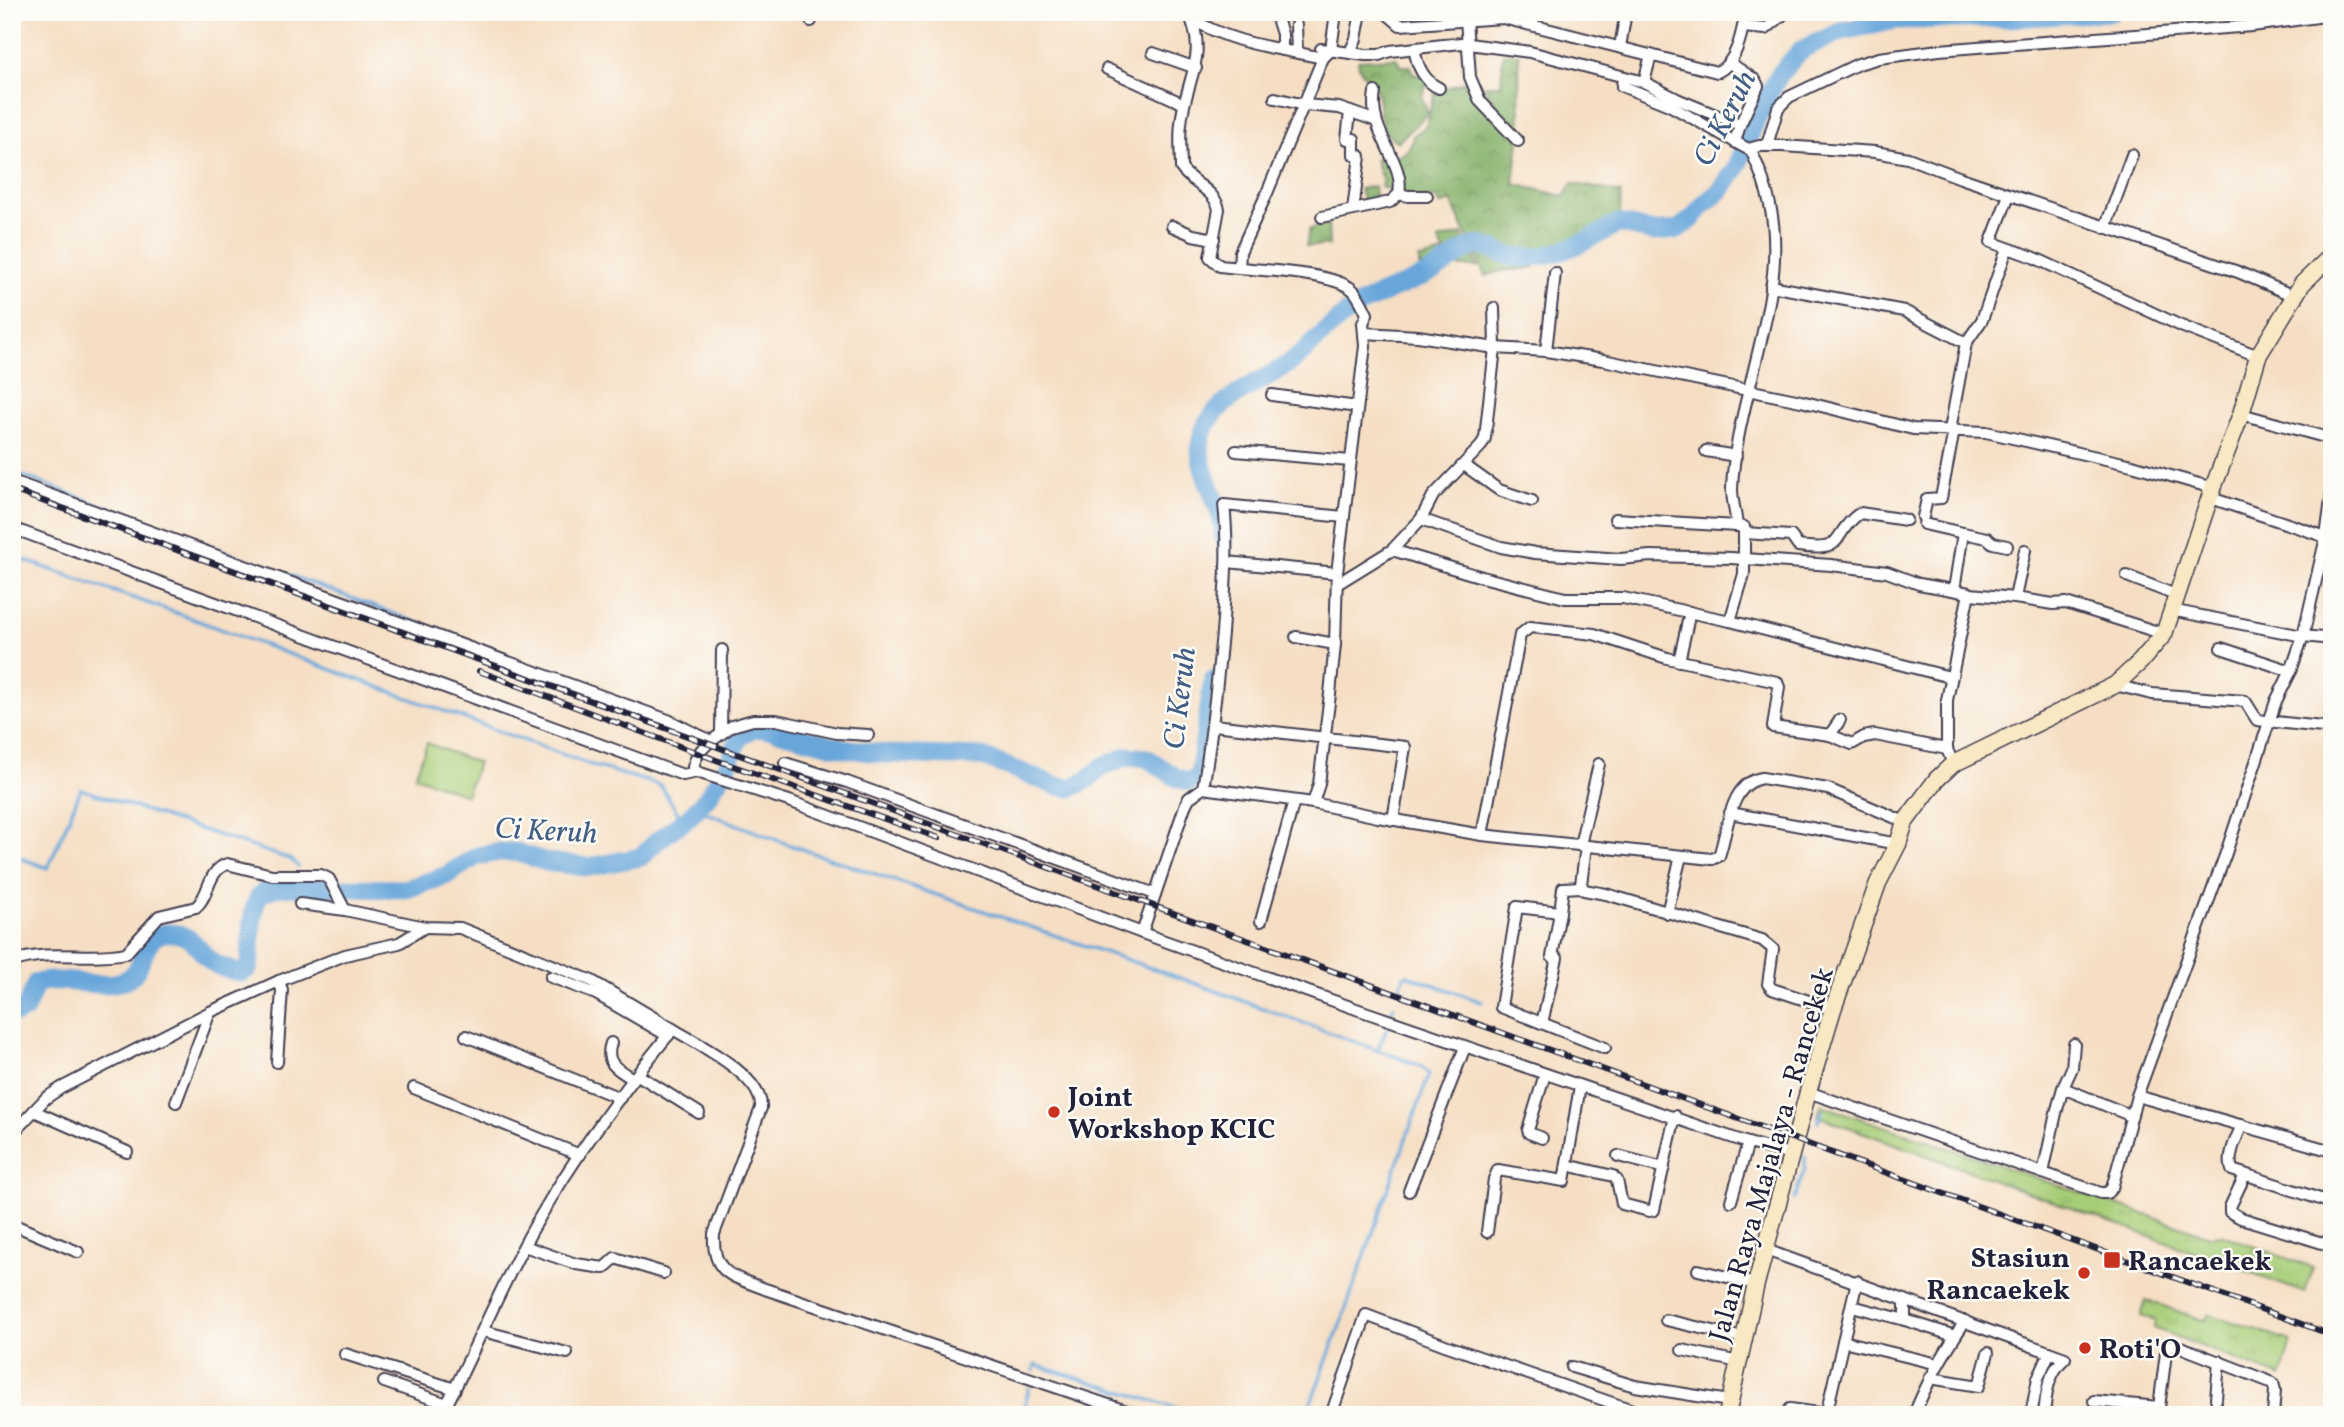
<svg xmlns="http://www.w3.org/2000/svg" width="2344" height="1427" viewBox="0 0 2344 1427" font-family="Vollkorn,serif">
<defs>
<pattern id="grass-tufts" width="24" height="20" patternUnits="userSpaceOnUse" patternTransform="scale(1.75)"><rect width="24" height="20" fill="#a7cd77"/><path d="M3 7l-1-3M5 7V3M7 7l1-3M15 17l-1-3M17 17v-4M19 17l1-3" fill="none" stroke="#8fb068"/></pattern>
<pattern id="forest-crowns" width="20" height="18" patternUnits="userSpaceOnUse" patternTransform="scale(1.75)"><rect width="20" height="18" fill="#85b068"/><path d="M2 6a3 3 0 1 1 6 0M12 15a3 3 0 1 1 6 0" fill="none" stroke="#6c8f57"/></pattern>
</defs>
<rect width="100%" height="100%" fill="#fdfcf7"/>
<filter id="ink" filterUnits="userSpaceOnUse"><feTurbulence type="fractalNoise" baseFrequency=".0143" numOctaves="2"/><feDisplacementMap in="SourceGraphic" scale="14" xChannelSelector="R" yChannelSelector="G"/><feConvolveMatrix kernelMatrix="1 2 1 2 8 2 1 2 1" color-interpolation-filters="sRGB"/></filter>
<filter id="wash" filterUnits="userSpaceOnUse"><feTurbulence type="fractalNoise" baseFrequency=".00686" numOctaves="4" result="noise"/><feDisplacementMap in="SourceGraphic" scale="28" xChannelSelector="R" yChannelSelector="G"/><feGaussianBlur stdDeviation="1.57" result="paint"/><feColorMatrix in="noise" values="0 0 0 0 0 0 0 0 0 0 0 0 0 0 0 0 0 1.4 0 .05"/><feComposite in="paint" operator="in"/></filter>
<g filter="url(#wash)">
<rect width="100%" height="100%" fill="#f5dec3"/>
<g fill="url(#grass-tufts)" stroke="#647859" stroke-width="2">
<polygon points="1821,1105 2209,1236 2220,1234 2313,1268 2305,1293 1818,1116"/>
<polygon points="2146,1300 2205,1321 2209,1314 2291,1341 2281,1377 2154,1328 2155,1320 2141,1316"/>
</g>
<g fill="url(#forest-crowns)" stroke="#546952" stroke-width="2">
<polygon points="1503,54 1519,54 1520,134 1488,93 1484,85 1501,85"/>
<path d="M1396 58 1401 66H1410L1413 74 1424 76 1427 83 1422 97 1428 113 1398 142C1377 132 1382 112 1377 93 1373 81 1358 74 1358 60Z"/>
<path d="M1474 78 1519 140 1514 184 1564 196 1572 183 1621 193 1619 232 1558 252 1532 268 1501 271 1485 276 1451 201 1440 205 1437 198H1398L1395 192 1381 187 1383 176 1381 177 1375 159C1393 159 1410 158 1413 136L1426 126 1435 92Z"/>
<polygon points="1374,186 1376,202 1364,203 1360,189"/>
<polygon points="1328,220 1329,246 1306,246 1309,230"/>
<polygon points="1462,234 1478,267 1419,266 1419,259 1445,253 1438,240"/>
</g>
<polygon fill="#a7cd77" stroke="#647859" stroke-width="2" points="427,743 478,763 466,795 415,776"/>
<g fill="none" stroke-linecap="round" stroke-linejoin="round">
<g stroke="#67a6da" stroke-width="3.5">
<polyline points="12,472 426,626"/>
<polyline points="12,556 182,615 594,766 660,785 683,821"/>
<polyline points="697,809 790,845 1183,979 1421,1066 1429,1074 1343,1317 1310,1405 1304,1415"/>
<polyline points="12,855 48,868 81,789 292,860 298,867"/>
<polyline points="300,880 301,888"/>
<polyline points="1399,990 1404,976 1407,975 1482,1002"/>
<polyline points="1391,1013 1394,1006"/>
<polyline points="1377,1051 1388,1026"/>
<polyline points="1818,1122 1822,1111"/>
<polyline points="1794,1199 1805,1168 1805,1156"/>
<polyline points="1034,1371 1035,1365 1199,1415"/>
<polyline points="1022,1415 1029,1388"/>
</g>
<g stroke="#67a6da" stroke-width="19">
<path d="M1224 538C1223 531 1223 523 1221 517 1214 492 1194 462 1202 435 1213 397 1267 381 1295 359 1316 342 1333 321 1356 307 1384 290 1419 282 1447 263 1456 257 1463 249 1474 246 1488 243 1501 256 1515 257 1552 261 1587 241 1619 223L1653 232 1677 230 1692 219 1705 203 1720 191 1736 169 1756 120 1779 75 1801 50 1842 31 1897 20 2009 18 2112 12"/>
<path d="M12 1015 25 1010 36 983C64 975 101 992 127 979 147 969 140 934 167 933 192 932 196 948 211 961 219 968 231 970 241 973L249 968C252 950 249 905 261 894 264 891 273 889 277 887L406 889 445 876 477 856 499 852H516L546 862 589 867 641 857 658 840 688 818 706 799 728 765 739 738 752 728 770 729 842 748 885 754 983 757 1057 786 1071 788 1087 780 1104 766 1128 756 1147 758 1177 778 1190 782 1199 776 1213 680"/>
</g>
</g>
</g>
<g filter="url(#ink)">
<g fill="none" stroke-linecap="round" stroke-linejoin="round">
<g stroke="#423e4f" stroke-width="14">
<g id="minor">
<path d="M1188 12C1210 55 1184 84 1181 124 1179 139 1181 154 1181 168 1192 184 1214 189 1219 209L1210 257 1220 266C1249 270 1332 271 1353 290 1359 296 1363 306 1367 314L1363 323 1365 346 1337 573 1335 644 1330 694 1319 784 1313 803"/>
<polyline points="1275,12 1282,34 1282,50"/>
<path d="M1385 12 1400 25 1503 18 1717 72C1737 64 1742 32 1746 12"/>
<polyline points="1679,12 1694,12"/>
<path d="M1191 18C1230 44 1278 48 1323 58"/>
<polyline points="1466,19 1470,77 1480,101 1518,141"/>
<polyline points="811,21 814,12"/>
<polyline points="1296,25 1297,52"/>
<polyline points="1743,27 1766,29 1786,12"/>
<polyline points="1620,47 1626,12"/>
<polyline points="1321,49 1365,55 1379,55 1390,51 1461,43 1530,52 1644,82 1677,99 1740,125"/>
<path d="M1415 50C1416 65 1425 82 1439 88"/>
<polyline points="1350,52 1356,39 1361,12"/>
<polyline points="1153,53 1196,68"/>
<polyline points="1730,63 1755,80 1758,86 1740,125 1735,142 1748,149 1759,146 1782,146 1875,152 1908,158 1961,178 2238,272 2294,296"/>
<polyline points="1107,69 1184,104"/>
<polyline points="1623,78 1622,86 1669,105 1735,142"/>
<polyline points="1644,82 1651,55"/>
<polyline points="1275,98 1305,105 1339,108 1374,120"/>
<polyline points="1350,112 1347,139 1354,139 1354,155 1360,156 1353,210"/>
<polyline points="1767,145 1778,108 1789,97 1858,64 1879,58 1939,50 2252,26 2332,15"/>
<polyline points="1399,194 1408,196 1427,196"/>
<polyline points="2009,195 1991,242 2033,257 2181,326 2258,356"/>
<path d="M1322 217 1390 202 1399 194C1406 162 1367 132 1375 92"/>
<polyline points="1172,226 1193,235 1214,239"/>
<polyline points="2105,228 2132,155"/>
<polyline points="1239,268 1240,252 1267,193 1323,58 1331,50 1336,12"/>
<polyline points="1771,286 1904,311 1966,343 1950,430"/>
<polyline points="1364,333 1418,336 1495,348 1546,351 1603,360 1801,401 1913,429 1986,432 2132,465 2213,488"/>
<polyline points="1966,343 1982,320 2007,249"/>
<polyline points="1546,351 1555,273"/>
<polyline points="1272,395 1357,407"/>
<polyline points="2241,414 2332,439"/>
<polyline points="1236,451 1350,461"/>
<polyline points="1706,451 1736,456"/>
<polyline points="1464,465 1499,490 1532,501"/>
<polyline points="12,481 621,703 668,720 711,741"/>
<polyline points="2211,498 2332,539"/>
<polyline points="1923,517 1927,499 1941,498 1954,430"/>
<polyline points="1421,519 1501,547 1535,553 1621,559 1650,556 1731,558 1831,565 1887,572 1919,584 1969,593 1947,700 1947,749 1953,764"/>
<polyline points="1615,519 1737,526"/>
<polyline points="1924,524 1963,533"/>
<polyline points="12,528 683,775 697,772"/>
<path d="M1744 533 1791 536 1798 546C1849 553 1829 535 1860 513L1906 520"/>
<polyline points="1392,550 1482,577 1565,598 1623,598 1730,621 1950,677"/>
<polyline points="2025,550 2015,598 2053,604 2066,603 2164,634"/>
<polyline points="1227,562 1337,573"/>
<polyline points="2127,576 2178,596"/>
<polyline points="1337,584 1392,550 1421,519 1433,496 1481,446 1485,438 1495,348 1494,308"/>
<polyline points="1954,590 1963,533 1987,538 1993,543 2007,546"/>
<polyline points="1970,594 2015,598"/>
<polyline points="2171,610 2303,636 2332,639"/>
<path d="M1730 621 1744 574V527L1737 526C1736 514 1732 501 1732 489 1735 398 1790 295 1770 205 1766 186 1759 168 1751 150"/>
<polyline points="1296,637 1335,644"/>
<polyline points="2221,648 2291,671"/>
<path d="M722 650 721 734C708 743 697 750 693 767L697 772 789 801 1142 933 1362 1011 1748 1143 1791 1154"/>
<polyline points="1679,661 1690,612"/>
<polyline points="2115,685 2152,694 2245,701 2257,720 2332,728"/>
<polyline points="1214,725 1405,747 1393,820"/>
<polyline points="721,734 732,726 753,720 776,720 837,733 868,735"/>
<polyline points="1830,735 1840,720"/>
<polyline points="785,763 847,782 1155,894"/>
<path d="M1203 788C1212 736 1217 685 1222 633 1225 590 1229 548 1224 505L1344 517"/>
<polyline points="1730,813 1898,844"/>
<polyline points="1482,835 1520,635 1530,627 1594,634 1667,658 1777,682 1779,687 1773,727 1830,735 1852,744 1864,737 1875,735 1947,749"/>
<polyline points="1580,845 1599,764"/>
<polyline points="1586,846 1581,884 1584,890 1606,894 1762,940 1773,949 1768,984 1772,989 1833,1009"/>
<polyline points="1581,887 1563,888 1560,912 1517,907 1501,1007 1605,1048"/>
<polyline points="300,904 345,910 425,927 460,928 592,981 673,1029"/>
<polyline points="1667,913 1681,856"/>
<polyline points="1261,921 1294,801"/>
<path d="M1142 933 1185 806 1189 798 1203 788 1313 803 1378 817 1482 835 1712 859 1719 856C1728 831 1729 783 1762 778L1828 789 1905 822"/>
<path d="M12 962C51 948 86 961 126 953L159 916 196 907C210 895 207 871 227 864L272 875H321L329 879 345 910"/>
<polyline points="551,977 596,994 668,1036"/>
<polyline points="1542,1023 1557,958 1552,957 1560,912"/>
<polyline points="466,1036 620,1098"/>
<path d="M611 1043C604 1063 617 1069 633 1079"/>
<polyline points="2074,1044 2072,1068 2063,1088 2132,1116"/>
<polyline points="277,1062 282,990 279,981"/>
<polyline points="638,1075 699,1113"/>
<polyline points="414,1088 580,1155"/>
<polyline points="1808,1092 2101,1193 2107,1193 2112,1188 2137,1096 2226,853 2276,701 2291,671 2303,636 2326,537 2332,492"/>
<polyline points="2137,1096 2332,1151"/>
<polyline points="176,1102 210,1012"/>
<polyline points="34,1111 127,1152"/>
<path d="M2242 1125C2236 1139 2227 1156 2232 1170L2332 1203"/>
<polyline points="12,1134 46,1098 61,1088 210,1012 279,981 345,955 399,943 425,927"/>
<polyline points="1542,1138 1529,1133 1528,1130 1545,1074"/>
<polyline points="1618,1156 1664,1168"/>
<polyline points="1567,1165 1613,1176"/>
<polyline points="2043,1173 2056,1113 2063,1088"/>
<polyline points="2245,1175 2230,1207 2230,1212 2241,1218 2332,1246"/>
<polyline points="1617,1180 1622,1204 1649,1211 1654,1210 1675,1116"/>
<polyline points="1409,1191 1465,1047"/>
<polyline points="1731,1201 1748,1143"/>
<polyline points="12,1224 78,1252"/>
<polyline points="1487,1232 1494,1179 1498,1170 1564,1181 1580,1086"/>
<polyline points="524,1246 576,1264 604,1268 615,1258 664,1273"/>
<path d="M1766 1250 2065 1358C2048 1373 2046 1393 2044 1415"/>
<polyline points="1698,1270 1756,1284"/>
<polyline points="1905,1300 1905,1320 1955,1336"/>
<polyline points="1852,1306 1905,1320"/>
<polyline points="1666,1320 1744,1338"/>
<polyline points="483,1331 567,1353"/>
<polyline points="1843,1341 1938,1364"/>
<polyline points="1682,1350 1739,1362"/>
<polyline points="345,1354 455,1389"/>
<polyline points="1572,1367 1635,1386 1729,1401"/>
<polyline points="1930,1378 1979,1386 1988,1353"/>
<path d="M384 1382 447 1404C478 1344 503 1280 537 1222 576 1154 624 1089 673 1029 699 1045 763 1076 761 1108L714 1234C712 1275 733 1276 765 1289L1138 1415"/>
<polyline points="2216,1399 2219,1361"/>
<polyline points="2094,1401 2159,1407"/>
<polyline points="1790,1409 1826,1414"/>
<polyline points="1331,1415 1366,1315 1445,1345 1647,1415"/>
<polyline points="1826,1415 1857,1281"/>
<path d="M1914 1415C1927 1381 1945 1351 1965 1321"/>
<polyline points="2031,1415 2038,1378 2050,1352"/>
<polyline points="2158,1415 2166,1353 2171,1345 2178,1346 2273,1383 2275,1390 2273,1415"/>
</g>
</g>
<g stroke="#423e4f" stroke-width="19">
<polyline id="secondary" points="1727,1415 1756,1284 1808,1092 1833,1009 1878,883 1898,844 1905,822 1937,779 1953,764 2115,685 2140,662 2164,634 2213,488 2241,414 2258,356 2302,284 2332,255"/>
</g>
<use href="#minor" stroke="#fff" stroke-width="10"/>
<use href="#secondary" stroke="#f8e8c3" stroke-width="16"/>
<g stroke="#22223b" stroke-width="6">
<g id="rail">
<polyline points="12,490 2332,1335"/>
<polyline points="479,671 719,761 939,838"/>
</g>
</g>
<use href="#rail" stroke="#fdfcf7" stroke-width="3.5" stroke-dasharray="10" stroke-linecap="butt"/>
</g>
</g>
<g fill="#c8321e" stroke="#fdfcf7" stroke-width="2.5">
<circle cx="1054" cy="1112" r="7"/>
<rect x="2103" y="1251" width="18" height="18" rx="3.5"/>
<circle cx="2084" cy="1273" r="7"/>
<circle cx="2085" cy="1348" r="7"/>
</g>
<g text-anchor="middle" stroke-width="5" stroke-linejoin="round" paint-order="stroke">
<g font-size="28" font-weight="bold" fill="#22223b" stroke="#fdfcf7" text-anchor="start">
<text x="1068" y="1106">Joint<tspan x="1068" dy="32">Workshop KCIC</tspan></text>
<text x="2070" y="1267" text-anchor="end">Stasiun<tspan x="2070" dy="32">Rancaekek</tspan></text>
<text x="2128" y="1270">Rancaekek</text>
<text x="2099" y="1358">Roti'O</text>
</g>
<g font-size="28" fill="#22223b" stroke="#fdfcf7">
<text transform="translate(1770 1154) rotate(-74)" y="10">Jalan Raya Majalaya - Rancekek</text>
</g>
<g font-size="30" font-style="italic" fill="#415d83" stroke="#fdfcf7">
<text transform="translate(1724 118) rotate(-63)" y="10">Ci Keruh</text>
<text transform="translate(1179 698) rotate(-83)" y="10">Ci Keruh</text>
<text transform="translate(546 830) rotate(3)" y="10">Ci Keruh</text>
</g>
</g>
<rect width="2344" height="1427" fill="none" stroke="#fdfcf7" stroke-width="42"/>
</svg>
